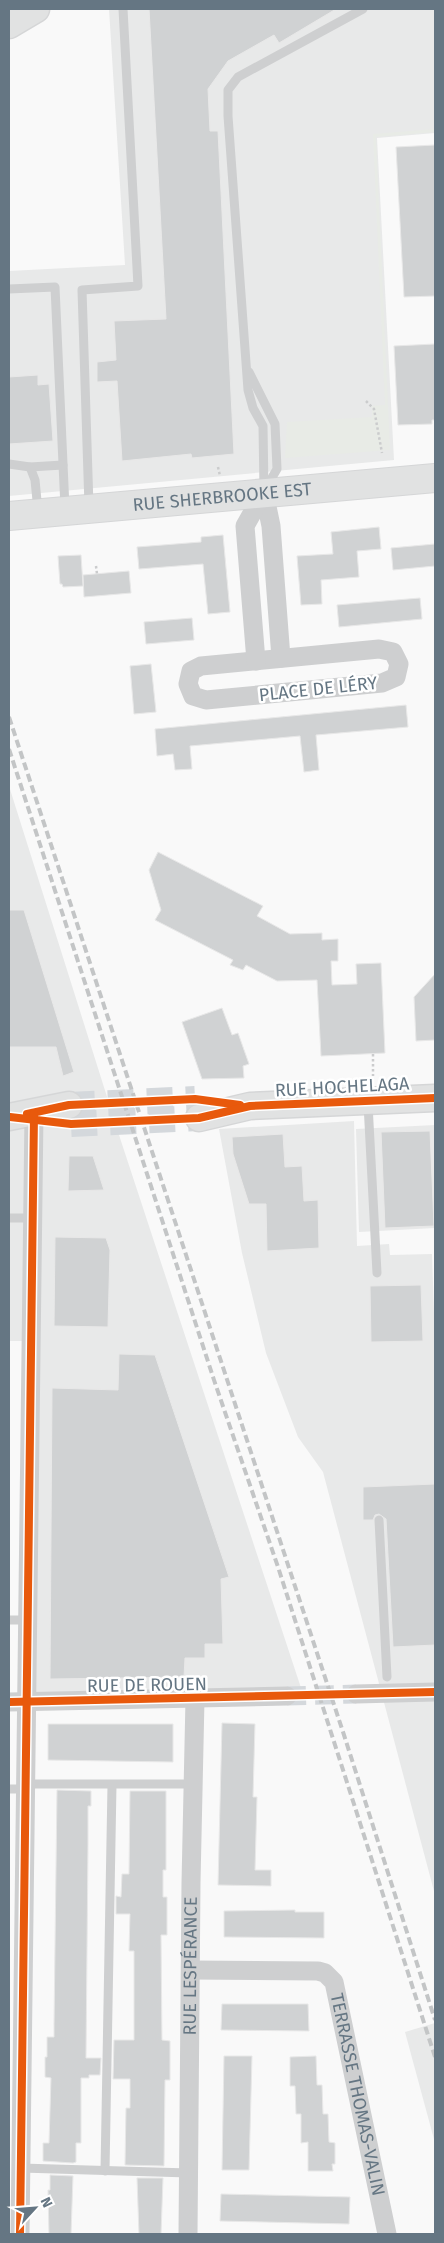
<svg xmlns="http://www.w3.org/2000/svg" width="444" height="2243" viewBox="0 0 444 2243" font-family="'Fira Sans',sans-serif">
<rect width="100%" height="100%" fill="#f9f9f9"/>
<g fill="#e8e9e9" fill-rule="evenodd">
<polygon points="109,9 435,9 435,133 377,138 394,460 9,496 9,271 125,265"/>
<polygon points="9,786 120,1138 303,1694 195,1699 27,1702 27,1341 9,1341"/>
<polygon points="354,1121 357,1246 389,1244 390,1255 432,1254 435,1342 435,1895 323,1472 298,1437 266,1353 242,1253 219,1129"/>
<path d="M435 1125V1228L359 1232 356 1129ZM430 1131 434 1226 385 1228 381 1133Z"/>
<polygon points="435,2023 435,2143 405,2032"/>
</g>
<polygon fill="#e8ebe6" points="435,129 435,132 376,137 390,450 285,458 287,422 372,417 372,406 385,405 373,134"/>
<g fill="#d0d2d3" stroke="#e8e8e8">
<polygon points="149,9 336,9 279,43 274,35 228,61 208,89 210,131 218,131 234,454 192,458 191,454 122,461 117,381 97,382 97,362 116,360 114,321 166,319"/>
<polygon points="435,145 435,296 404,297 396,147"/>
<polygon points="435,344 435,420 432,420 432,424 398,425 394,346"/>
<polygon points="38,375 38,385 49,384 53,441 9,444 9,377"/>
<polygon points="379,527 381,549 357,551 359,577 321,580 322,604 301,605 297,556 333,554 331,532"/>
<polygon points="223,535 230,612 208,614 203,564 139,569 137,547 201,542 201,537"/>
<polygon points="435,544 435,566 393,570 391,548"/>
<polygon points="81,555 83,586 63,587 62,584 60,584 58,556"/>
<polygon points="129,571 131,593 84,597 83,575"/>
<polygon points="420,598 422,619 339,627 337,605"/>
<polygon points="192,618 194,640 146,644 144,622"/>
<polygon points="151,664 156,712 134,714 130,666"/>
<polygon points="406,705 408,727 316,735 319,770 304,772 300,736 190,746 192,769 175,770 173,754 157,756 155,729"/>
<polygon points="158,852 263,906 257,916 290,934 322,933 322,940 338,939 338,961 331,961 332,985 357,984 356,964 381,963 385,1053 321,1056 317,980 277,981 246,965 243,970 230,965 233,960 155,920 161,910 149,870"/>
<polygon points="9,910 24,910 74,1072 63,1076 56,1047 9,1047"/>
<polygon points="435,974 435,1040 416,1041 414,997"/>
<polygon points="222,1008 232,1035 238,1033 249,1064 243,1066 244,1078 202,1079 182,1022"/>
<polygon points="430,1131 434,1226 385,1228 381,1132"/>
<polygon points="283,1134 285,1167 302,1166 304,1201 318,1200 319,1248 267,1251 266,1204 249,1204 233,1154 232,1137"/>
<polygon points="69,1156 93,1156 104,1190 68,1191"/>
<polygon points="55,1237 106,1238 110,1250 108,1327 54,1326"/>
<polygon points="421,1285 423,1341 371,1342 370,1286"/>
<polygon points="119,1354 155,1355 229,1577 221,1579 223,1644 205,1644 205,1658 185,1658 184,1677 50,1679 52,1388 118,1390"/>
<polygon points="435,1484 435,1645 393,1647 386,1519 379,1514 375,1515 373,1520 363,1520 363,1487"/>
<polygon points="222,1723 255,1724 253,1797 257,1797 255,1870 271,1870 271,1886 218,1885"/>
<polygon points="48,1724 173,1724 173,1762 48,1760"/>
<polygon points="57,1790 91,1791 91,1806 88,1806 88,1845 86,2058 101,2058 100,2075 89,2075 89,2078 81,2078 81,2143 76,2143 76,2162 73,2163 43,2161 43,2143 49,2143 51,2078 45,2077 45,2057 47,2057 47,2037 54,2037 54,2025"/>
<polygon points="130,1791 166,1791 166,1870 163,1870 163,1897 167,1897 167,1935 161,1935 162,2040 170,2041 170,2080 165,2080 164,2166 125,2165 126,2108 130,2108 130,2079 113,2079 114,2040 134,2040 134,1951 129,1951 130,1914 116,1914 116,1896 121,1897 122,1874 129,1874"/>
<polygon points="295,1910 295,1912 324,1912 324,1938 224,1937 224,1911"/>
<polygon points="222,2004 308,2004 309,2031 221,2030"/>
<polygon points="224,2056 252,2056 249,2170 222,2170"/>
<polygon points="316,2056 317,2085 322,2085 323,2114 328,2114 329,2142 335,2143 335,2164 332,2164 333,2171 308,2171 308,2142 301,2143 301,2114 296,2114 295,2086 290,2086 290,2057"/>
<polygon points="50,2175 73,2176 71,2234 49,2234 48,2190 50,2190"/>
<polygon points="137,2178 163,2178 161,2234 139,2234"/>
<polygon points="221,2194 350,2197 349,2224 220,2221"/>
</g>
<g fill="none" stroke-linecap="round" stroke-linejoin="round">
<polyline stroke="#d4d8dc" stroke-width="19" stroke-dasharray="19 9" stroke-linecap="butt" points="287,1696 356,1694"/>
<g stroke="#d4d8dc" stroke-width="26" stroke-dasharray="26 13" stroke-linecap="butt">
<polyline points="69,1105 195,1099"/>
<polyline points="71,1124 199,1118"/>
</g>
<g stroke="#d5d6d7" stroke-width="29">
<g id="secondary">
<polyline points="9,25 36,9"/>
<polyline points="9,1117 69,1105"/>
<polyline points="199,1118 250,1106 435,1098"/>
</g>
</g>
<g stroke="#d5d6d7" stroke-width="30">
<g id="primary">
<path id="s3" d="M9 516 435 478"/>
</g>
</g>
<g stroke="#cbcccd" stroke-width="2.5" stroke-dasharray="2.5 2.5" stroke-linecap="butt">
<polyline points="366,401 374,409 382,453"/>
<polyline points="218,467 220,476"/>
<polyline points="96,566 97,574"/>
<polyline points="373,1054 373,1076"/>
</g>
<g stroke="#cecfd0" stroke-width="9">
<polyline points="9,289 55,287 65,508"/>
<polyline points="249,372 275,424 277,469 266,488"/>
<polyline points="9,464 30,467 63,465"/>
<polyline points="30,467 35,480 38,511"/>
<polyline points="264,490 263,426 253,408 248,390 228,116 228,90 238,77 363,9"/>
<polyline points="89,506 82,290 138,286 123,9"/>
<polyline points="368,1104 377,1273"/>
<polyline points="9,1218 33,1218"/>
<polyline points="379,1520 387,1677"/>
<polyline points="9,1620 28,1620"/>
<polyline points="27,1784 193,1784"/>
<polyline points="9,1789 26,1789"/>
<polyline points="21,2168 189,2173"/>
<polyline points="105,2171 112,1785"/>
</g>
<g stroke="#cecfd0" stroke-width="19">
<polyline points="264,492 271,526 281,658"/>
<polygon points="379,649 393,652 399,664 396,677 382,683 206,700 193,696 188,684 191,671 201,666"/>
<polyline points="256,661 245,526 264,492"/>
<polyline points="356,1694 435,1692"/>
<polyline points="9,1702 287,1696"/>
<path id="s1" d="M191 1970 318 1971 325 1973 334 1982 387 2234"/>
<polyline points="20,2234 34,1113"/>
<path id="s2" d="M188 2234 191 1883 195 1699"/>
</g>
<use href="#secondary" stroke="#e1e2e2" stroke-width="26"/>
<use href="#primary" stroke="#e1e2e2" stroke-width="28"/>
<g stroke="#c3c5c6" stroke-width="4" stroke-dasharray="8 4" stroke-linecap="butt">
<polyline points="9,717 344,1735 435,2020"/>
<polyline points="9,749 214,1380 278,1567 435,2057"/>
</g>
<g stroke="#fff" stroke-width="11">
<g id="cycleway">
<polyline points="27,1114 69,1105 195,1099 240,1105"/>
<polyline points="10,1117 71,1124 199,1118 250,1106 435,1098"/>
<polyline points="9,1702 435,1692"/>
<polyline points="20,2234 34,1113"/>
</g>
</g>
<use href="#cycleway" stroke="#e8590c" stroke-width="8"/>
</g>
<g text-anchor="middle" stroke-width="5" stroke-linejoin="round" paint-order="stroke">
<g font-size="18" fill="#657683" stroke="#fff">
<text dy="6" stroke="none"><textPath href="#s3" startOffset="214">RUE SHERBROOKE EST</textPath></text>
<text transform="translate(318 689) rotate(-6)" y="6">PLACE DE LÉRY</text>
<text transform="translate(342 1087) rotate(-3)" y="6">RUE HOCHELAGA</text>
<text transform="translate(147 1685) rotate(-1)" y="6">RUE DE ROUEN</text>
<text dy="6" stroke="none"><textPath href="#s2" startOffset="268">RUE LESPÉRANCE</textPath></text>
<text dy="6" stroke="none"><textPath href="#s1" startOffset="262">TERRASSE THOMAS-VALIN</textPath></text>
</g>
</g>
<rect width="444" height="2243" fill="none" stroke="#657683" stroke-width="20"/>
<g transform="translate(35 2208) rotate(64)" stroke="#ffffff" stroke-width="4" paint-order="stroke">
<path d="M0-4L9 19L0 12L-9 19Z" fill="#657683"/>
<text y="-8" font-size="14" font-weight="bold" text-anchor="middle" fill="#657683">N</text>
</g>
</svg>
